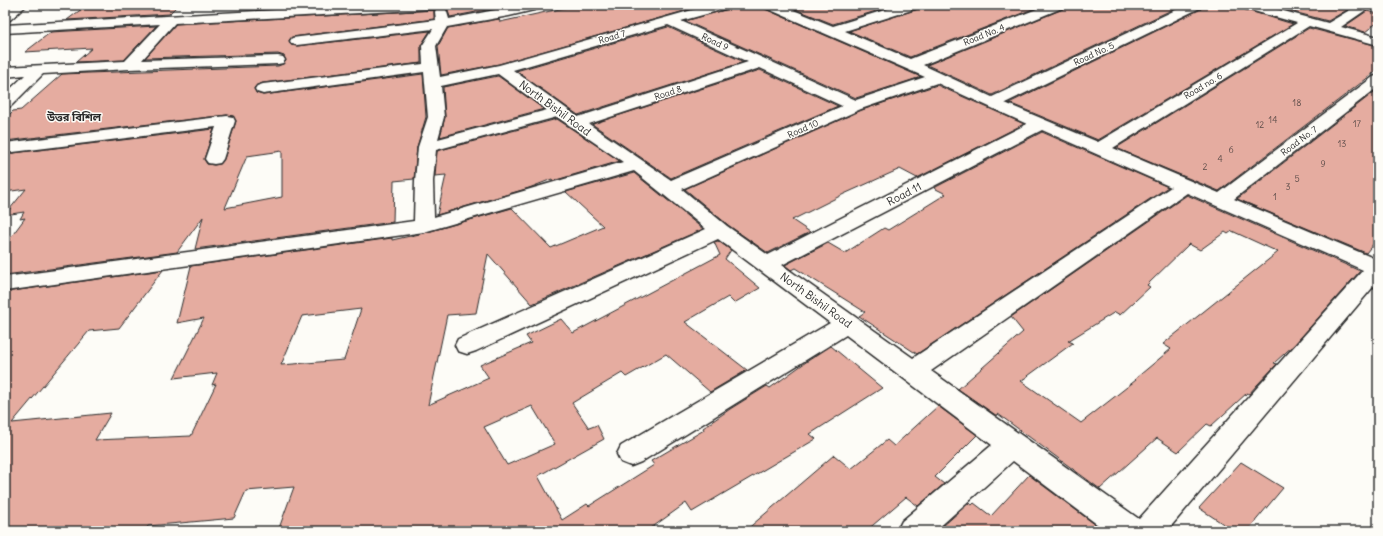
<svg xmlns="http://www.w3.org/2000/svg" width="1383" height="536" viewBox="0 0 1383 536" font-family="Delius,'Noto Sans Bengali',sans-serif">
<rect width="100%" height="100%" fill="#fdfcf7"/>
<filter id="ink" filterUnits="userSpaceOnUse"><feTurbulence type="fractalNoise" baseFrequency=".025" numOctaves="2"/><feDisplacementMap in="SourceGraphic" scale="8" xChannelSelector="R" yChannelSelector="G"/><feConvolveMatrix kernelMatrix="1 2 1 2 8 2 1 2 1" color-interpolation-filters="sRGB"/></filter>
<g filter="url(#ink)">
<g fill="#e5aca0" stroke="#2b2b2b" fill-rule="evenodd">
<polygon points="87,5 178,5 169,14 67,20"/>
<polygon points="259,5 337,5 256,10"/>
<polygon points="440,5 497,5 497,8 450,17 447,8 439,8"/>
<polygon points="578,5 705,5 499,64 441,75 438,46 448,28 499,19 500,22"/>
<polygon points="731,5 763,5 765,9 921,77 856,98 685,21 728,9"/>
<polygon points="785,5 896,5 833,24"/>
<polygon points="921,5 1043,5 910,57 849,31 918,9"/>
<polygon points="1065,5 1182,5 992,95 927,65 1063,9"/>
<polygon points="1203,5 1240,5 1243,9 1293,24 1098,140 1009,103 1201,9"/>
<polygon points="1267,5 1344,5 1352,7 1328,21"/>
<path d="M434 10V19L292 37 289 40 291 45 297 46 430 31 421 45V63L263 83 257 85 254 88 256 93 263 95 423 74 426 117 417 147 414 179 394 181 393 222 195 249 203 217 177 252 5 275V245L25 218 20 219 24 212 5 215 26 189 5 192V154L214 129 204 159 207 164 214 165 220 164 224 159 236 121 233 116 227 115 5 141V119L13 111 21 110 62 74 278 66 283 64 286 61 284 56 278 54 145 58 176 24ZM282 151V197L225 208 247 156Z"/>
<polygon points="1367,11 1378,14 1378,22 1365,32 1345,26"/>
<polygon points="156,26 124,60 76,62 92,48 25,52 51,32"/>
<polygon points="668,27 744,62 578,115 516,71"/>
<polygon points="1309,28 1378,46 1378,70 1219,191 1116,148"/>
<polygon points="760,70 838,106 671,178 592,124"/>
<polygon points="498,76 544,109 440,137 445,117 443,87"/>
<polygon points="937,85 1024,124 917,178 900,169 844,194 792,220 810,232 768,253 728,225 685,189 862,110"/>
<polygon points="1378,89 1378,238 1366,253 1237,199"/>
<polygon points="557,119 620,161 553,181 552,179 529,188 437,215 446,175 435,176 437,151"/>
<polygon points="1042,132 1168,187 917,354 859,316 865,312 795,268 791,270 785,265 828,243 845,253 884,228 888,230 946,194 934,188"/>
<path d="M634 173 703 229 532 304 488 254 476 313 447 315 428 405 489 378 480 365 531 343 526 336 561 319 573 333 720 255 714 242 718 241 731 250 725 259 760 288 734 303 728 297 685 322 747 370 710 392 666 354 626 377 622 373 572 403 589 428 597 425 604 439 538 476 562 520 587 504 589 506 654 465 651 461 704 430 703 428 730 409 767 386 770 388 806 362 831 346 882 388 810 434 816 439 692 512 686 503 647 531H278L294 487 246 491 234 518 148 526 145 531H5V292L163 270 119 328 89 331 12 423 111 413 95 440 191 436 216 384 212 385 217 373 174 378 204 318 177 323 191 266 392 238V240L424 233 512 208 551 248 603 226 566 192ZM361 309 344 360 281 365 302 316ZM532 406 555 444 507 465 484 427Z"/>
<path d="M1187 195 1360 271 1295 344 1274 363 1277 364 1257 385 1249 394 1247 393 1211 426 1207 424 1178 452 1157 438 1100 489 998 414 997 416 958 389 1023 332 1011 317ZM1232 231 1278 252 1163 344 1171 349 1135 379 1136 380 1081 423 1021 381 1073 343 1068 341 1115 312 1120 315 1150 287 1147 285 1189 244 1200 250 1225 232 1228 234Z"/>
<polygon points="938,406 977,435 935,477 944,484 918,506 906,497 866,531 745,531 834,455 851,469 887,440 894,446"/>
<polygon points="1241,462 1283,488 1247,531 1234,531 1199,508"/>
<polygon points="1029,475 1104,531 949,531 943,526 969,503 972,505 974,503 991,516"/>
</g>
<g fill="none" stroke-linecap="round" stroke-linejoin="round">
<g stroke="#2b2b2b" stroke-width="3">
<g id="minor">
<polygon points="13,5 27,5 10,20 5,21 5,11"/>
<polygon points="364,5 439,5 437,8 433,9 175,23 142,60 278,56 283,57 285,60 283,63 278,64 129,69 43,74 11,106 5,108 5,94 25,75 5,77 5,67 125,61 160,24 5,33 5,25"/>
<path d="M521 5H544L542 8 509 16 447 27 436 46 440 77 499 65 710 5H730L728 8 681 21 856 100 925 77 766 8 764 5H781L833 26 901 5H920L918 8 845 31 910 59 1047 5H1064L1062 8 923 65 992 97 1186 5H1202L1200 8 1005 103 1098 142 1297 23 1243 8 1241 5H1261L1328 23 1358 5H1373L1341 27 1378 37V45L1309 26 1113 148 1219 193 1373 77 1378 75V87L1234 199 1378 260V281L1167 531H1106L1013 461 935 531H897L902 521 992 445 846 335 641 462 631 466 621 462 617 454 621 446 830 323 718 239 476 351 467 354 458 351 455 345 458 339 706 229 634 171 424 232 5 291V277L414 221 415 181 418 147 428 117 424 72 263 94 257 92 255 89 257 86 263 84 423 64 422 46 433 29 297 45 292 44 290 41 292 38 436 20 435 12 436 9H446L449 19ZM668 25 748 62 578 117 513 70ZM760 68 842 106 671 180 589 124ZM498 74 547 110 438 139 444 117 441 86ZM937 83 1027 124 768 255 727 226 682 189 861 109ZM557 117 623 162 434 217 433 181 436 150ZM1042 130 1171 187 913 358 782 265ZM1187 193 1363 270 1139 519 931 371Z"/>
<polygon points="227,116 233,117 235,121 223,159 220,163 214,164 208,163 205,159 216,127 5,153 5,143"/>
</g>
</g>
<use href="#minor" fill="#fdfcf7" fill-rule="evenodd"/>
</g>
</g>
<g text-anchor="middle" stroke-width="3" stroke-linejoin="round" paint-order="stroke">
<g font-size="9" fill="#2b2b2b" stroke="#fdfcf7">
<text transform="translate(984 35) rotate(-22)" y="3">Road No. 4</text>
<text transform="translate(612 37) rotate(-16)" y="3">Road 7</text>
<text transform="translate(715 42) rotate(25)" y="3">Road 9</text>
<text transform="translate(1094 54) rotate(-25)" y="3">Road No. 5</text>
<text transform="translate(1203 86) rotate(-31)" y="3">Road no. 6</text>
<text transform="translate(668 93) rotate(-18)" y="3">Road 8</text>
<text transform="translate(803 129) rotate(-24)" y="3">Road 10</text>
<text transform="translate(1299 141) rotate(-37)" y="3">Road No. 7</text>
</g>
<g font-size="9" fill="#5a4b48">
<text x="1297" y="106">18</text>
<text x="1273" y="123">14</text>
<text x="1357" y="127">17</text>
<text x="1260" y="128">12</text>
<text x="1342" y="147">13</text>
<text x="1231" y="153">6</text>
<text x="1220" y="162">4</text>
<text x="1323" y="167">9</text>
<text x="1205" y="170">2</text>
<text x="1297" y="182">5</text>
<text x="1288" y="190">3</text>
<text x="1275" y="200">1</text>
</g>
<g font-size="11" fill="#2b2b2b" stroke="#fdfcf7">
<text transform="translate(555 108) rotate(36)" y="4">North Bishil Road</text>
<text transform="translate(904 194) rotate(-27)" y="4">Road 11</text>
<text transform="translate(816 300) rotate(36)" y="4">North Bishil Road</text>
</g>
<g font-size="11" font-weight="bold" fill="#2b2b2b" stroke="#fdfcf7">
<text x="74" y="121">উত্তর বিশিল</text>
</g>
</g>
<rect width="1383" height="536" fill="none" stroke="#fdfcf7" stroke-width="20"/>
<rect x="10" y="10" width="1363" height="516" fill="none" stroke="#2b2b2b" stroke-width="1.5" filter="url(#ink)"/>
</svg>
